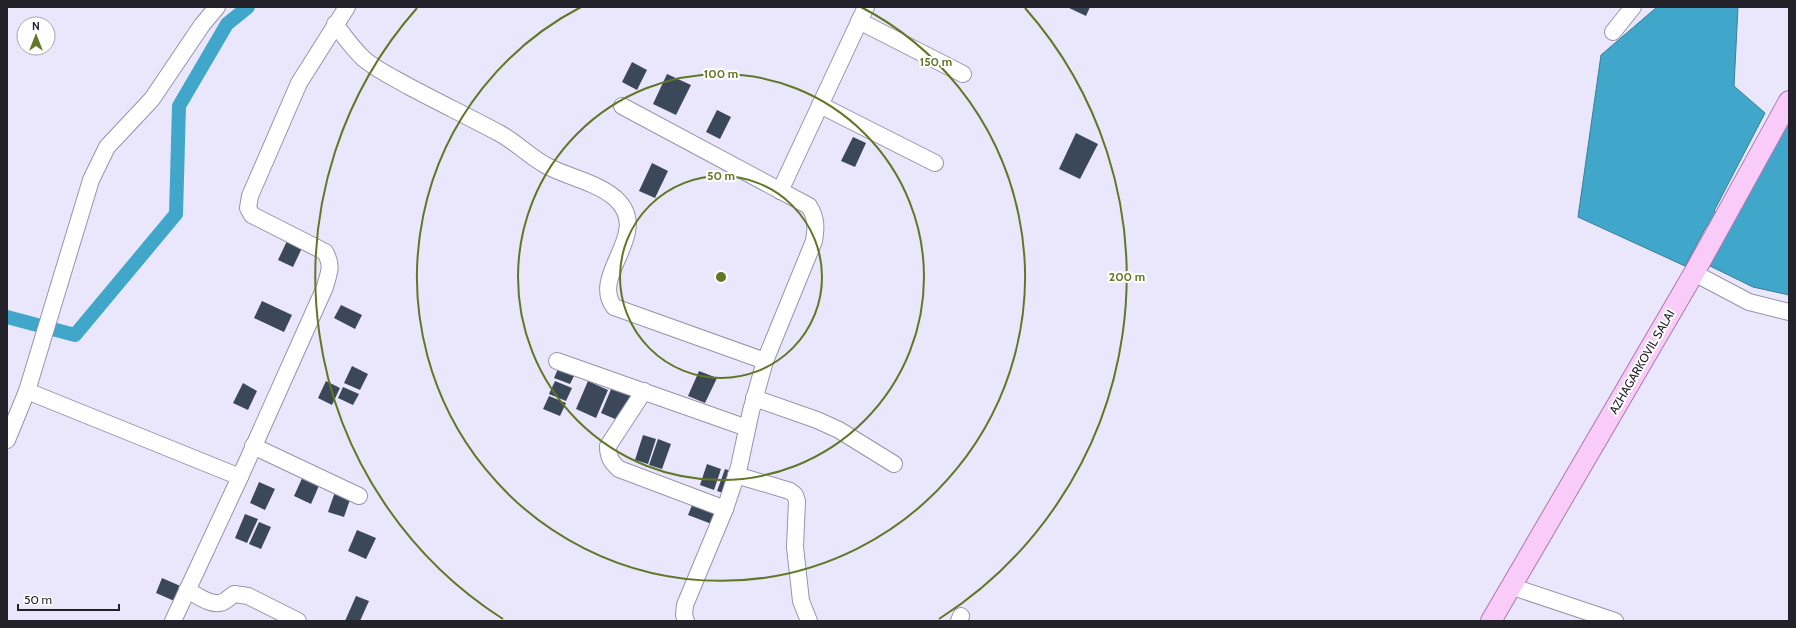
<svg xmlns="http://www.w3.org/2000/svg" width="1796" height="628" viewBox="0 0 1796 628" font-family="Cabin,sans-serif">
<rect width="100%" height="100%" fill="#eae7fd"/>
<polygon fill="#41a7ca" stroke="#387f9a" points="1657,7 1738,7 1734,86 1765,113 1714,211 1730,219 1787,123 1789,124 1789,295 1753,287 1710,266 1723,234 1707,225 1685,266 1578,217 1601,55"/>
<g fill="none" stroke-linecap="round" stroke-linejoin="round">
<polyline stroke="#41a7ca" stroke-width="14" points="7,317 75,335 176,214 179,106 227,24 248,7"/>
</g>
<g fill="#3b485a">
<polygon points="1067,7 1090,7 1086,16"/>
<polygon points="632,62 647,70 637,90 622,82"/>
<polygon points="667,74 691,85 676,115 653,104"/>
<polygon points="717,110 731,117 720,139 706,132"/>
<polygon points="1076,133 1098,144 1080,179 1059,169"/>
<polygon points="853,137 866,143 855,167 841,161"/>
<polygon points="652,163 668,171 655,198 639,191"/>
<polygon points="287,241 302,248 293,267 278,260"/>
<polygon points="262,301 292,315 284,332 254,318"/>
<polygon points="341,305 362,315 355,329 334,318"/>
<polygon points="352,366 368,374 360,390 344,383"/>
<polygon points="558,369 574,376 570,384 554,378"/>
<polygon points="699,371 717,378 705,403 688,396"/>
<polygon points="326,381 340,388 332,405 318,398"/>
<polygon points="555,381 572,388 566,401 549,394"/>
<polygon points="588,381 608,390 596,418 576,409"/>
<polygon points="243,383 257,391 248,410 233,403"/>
<polygon points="343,387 359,394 353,405 338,398"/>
<polygon points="612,387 633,397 622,422 601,413"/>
<polygon points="549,396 566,403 560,416 543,409"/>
<polygon points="643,435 656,439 648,464 635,460"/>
<polygon points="658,439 671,444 662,469 649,465"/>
<polygon points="707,464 721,469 714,490 700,485"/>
<polygon points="725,469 736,473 729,495 717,491"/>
<polygon points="304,474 321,481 311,504 294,496"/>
<polygon points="259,482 275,489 265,510 250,503"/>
<polygon points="336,489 352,494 344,517 328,512"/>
<polygon points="695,498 723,509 717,526 688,515"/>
<polygon points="245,514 258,519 247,543 235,538"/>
<polygon points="259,522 271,527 261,549 249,544"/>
<polygon points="357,530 376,538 366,559 348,551"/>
<polygon points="162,578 185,588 179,603 156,593"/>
<polygon points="356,596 369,601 360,621 345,621"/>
</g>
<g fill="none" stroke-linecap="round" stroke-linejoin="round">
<g stroke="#9793ac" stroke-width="18">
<g id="minor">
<polyline points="859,21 963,74"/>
<path d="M335 24C344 36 353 49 364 59 377 70 394 78 408 86 438 102 469 117 499 133 516 142 530 157 547 166 568 177 596 182 615 198 654 233 589 274 614 307L765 361"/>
<polyline points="1613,32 1633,7"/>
<polyline points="820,105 935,163"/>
<path d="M622 106 809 206C817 219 816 228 814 241L765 361 751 411 739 467 725 509 685 605 684 615 686 621"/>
<polyline points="780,191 866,7"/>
<polyline points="1694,273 1749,302 1789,312"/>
<polyline points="557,361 747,428"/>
<polyline points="27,391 240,477"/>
<path d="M644 391 608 446C608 457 611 462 619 469L725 509"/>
<polyline points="754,398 817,420 839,430 894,464"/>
<polyline points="7,440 27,391 91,180 107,147 152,99 202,25 217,7"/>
<polyline points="253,446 359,496"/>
<polyline points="736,475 790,491 795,495 797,501 795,547 801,601 809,621"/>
<polyline points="1510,586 1615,621"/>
<path d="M187 590C197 595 211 607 223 602 227 600 230 597 234 594L248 596 298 621"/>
<path d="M173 621 240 477 325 287C329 272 333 266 325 252L252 215 248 208 250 196 299 83 347 7"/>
<polyline points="959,621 961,616"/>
</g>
</g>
<g stroke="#aa7aae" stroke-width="22">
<polyline id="major" points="1491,621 1694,273 1789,101"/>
</g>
<use href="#minor" stroke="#fff" stroke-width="16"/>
<use href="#major" stroke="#f8cbf9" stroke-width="20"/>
</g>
<g fill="none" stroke="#627625" stroke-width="2">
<circle cx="721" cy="277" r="101"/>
<circle cx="721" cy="277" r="203"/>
<path d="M861 7A304 304 0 1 1 581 7"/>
<path d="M503 619A406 406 0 0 1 417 8M1025 8A406 406 0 0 1 939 619"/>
</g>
<g text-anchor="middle" stroke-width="4" stroke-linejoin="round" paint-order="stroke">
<g font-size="12" fill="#23222b" stroke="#fff">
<text transform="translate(1642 362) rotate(-60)" y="4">AZHAGARKOVIL SALAI</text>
</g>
</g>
<circle cx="721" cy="277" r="6" fill="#627625" stroke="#fff" stroke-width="2"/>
<g font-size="12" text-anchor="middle" font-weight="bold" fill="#627625" stroke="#fff" stroke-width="4" stroke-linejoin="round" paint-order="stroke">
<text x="936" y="66">150 m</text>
<text x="721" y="78">100 m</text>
<text x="721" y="180">50 m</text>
<text x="1127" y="281">200 m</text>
</g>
<rect width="1796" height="628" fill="none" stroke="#23222b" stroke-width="16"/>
<g transform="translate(36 36)"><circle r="19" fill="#ffffff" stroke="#a7a7aa"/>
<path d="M0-3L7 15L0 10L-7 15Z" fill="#627625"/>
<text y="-6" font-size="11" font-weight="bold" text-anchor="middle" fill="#23222b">N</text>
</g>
<path d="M18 604v6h101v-6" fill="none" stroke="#23222b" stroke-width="2"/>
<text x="24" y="604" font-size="12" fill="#23222b" stroke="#ffffff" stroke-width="3" paint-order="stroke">50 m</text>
</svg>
